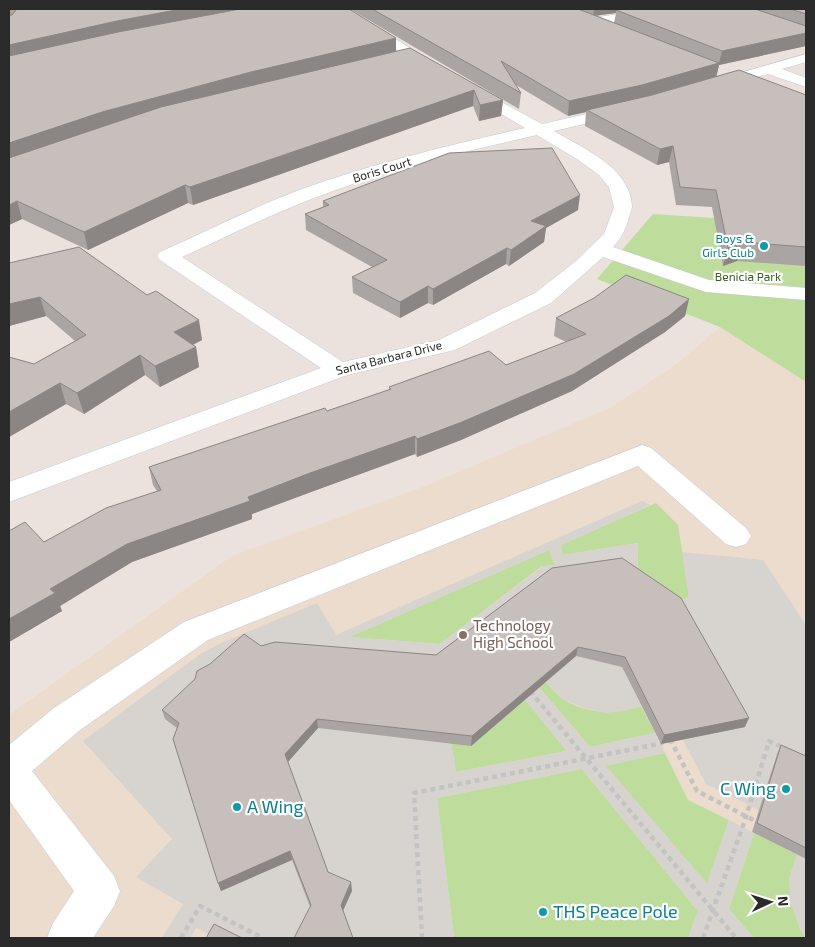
<svg xmlns="http://www.w3.org/2000/svg" width="815" height="947" viewBox="0 0 815 947" font-family="'Exo 2',sans-serif">
<rect width="100%" height="100%" fill="#ebe2dd"/>
<polygon fill="#ebdccd" points="720,327 806,382 806,938 9,938 9,715 232,556 423,487 610,408 677,364"/>
<g fill="#bedd9d">
<polygon points="653,214 806,224 806,382 720,327 597,279"/>
<polygon points="656,503 678,525 689,596 675,605 637,580 638,543 563,555 560,545"/>
<polygon points="549,550 555,565 542,566 440,644 349,637"/>
<path d="M546 682C551 688 557 694 563 699 587 715 615 714 641 706L655 733 590 747 539 687Z"/>
<polygon points="525,700 567,751 456,772 451,743 471,745"/>
<polygon points="665,753 688,800 729,820 707,884 605,765"/>
<polygon points="582,769 698,911 688,938 454,938 437,798"/>
<polygon points="754,833 797,855 789,879 800,929 806,938 754,938 729,909"/>
</g>
<g fill="#d7d3cf" fill-rule="evenodd">
<path d="M642 501 650 505 560 546 563 555 638 543 637 580 455 651 166 719 182 732 221 891 292 860 312 913 300 938 214 937 196 928 190 938H162L183 904 136 877 172 839 83 741 199 655 219 644 317 603 336 635ZM549 550 555 565 543 566 440 644 350 637Z"/>
<polygon points="682,552 763,560 806,625 806,768 776,755 759,810 706,784 683,740 744,727 675,605 689,596"/>
<polygon points="576,656 622,667 641,706 625,711 606,713 583,708 563,699 546,682"/>
<polygon points="539,687 590,747 655,733 665,753 606,766 707,883 729,820 754,833 729,909 754,938 688,938 698,911 582,769 437,798 454,938 330,938 287,763 318,728 451,743 456,772 567,751 525,700"/>
<polygon points="797,855 806,859 806,938 800,929 790,902 789,879"/>
</g>
<g fill="none" stroke-linecap="round" stroke-linejoin="round">
<g stroke="#c5cad2" stroke-width="1">
<g id="minor">
<polygon points="333,9 347,9 442,68 435,72 430,71"/>
<polygon points="652,9 679,9 673,13 607,23 618,30 612,34 588,25 586,22 592,18"/>
<polygon points="806,54 806,62 782,69 806,78 806,87 768,74 714,89 709,88 707,85 709,82"/>
<path d="M470 85 542 124 622 106 627 108 630 111 627 114 554 131C582 148 630 167 632 206 632 210 629 216 628 221 624 232 621 239 613 247L709 280 806 288V300L706 292 603 257 551 303 455 350 347 375 9 502V482L321 368 160 260 157 256 160 252C207 231 254 207 302 189 375 163 450 145 525 128L465 92 463 89 465 86ZM537 135 577 159 599 175 609 187 614 207 604 234 576 261 535 293 439 340 343 362 182 257C226 237 269 215 314 198 386 170 462 152 537 135Z"/>
<polygon points="642,445 651,448 746,528 751,536 746,544 736,547 726,544 638,466 208,640 80,730 32,771 114,876 120,891 114,906 93,938 47,938 53,923 74,891 9,800 9,745 54,708 184,622"/>
</g>
</g>
<g stroke="#c3c3c3" stroke-width="4.5" stroke-dasharray="5 4" stroke-linecap="butt">
<polyline points="530,691 736,938"/>
<polyline points="670,739 697,791 759,823"/>
<polyline points="181,938 200,906 263,938"/>
<polyline points="422,938 414,793 663,743"/>
<polyline points="703,938 746,817 769,741 784,748"/>
</g>
<use href="#minor" fill="#fff" fill-rule="evenodd"/>
</g>
<g fill="#aaa4a2" fill-rule="evenodd">
<polygon points="9,9 349,9 396,51 503,100 501,116 479,121 473,106 193,205 188,203 88,250 22,219 9,225"/>
<path d="M350 9H806V46L719 65 716 77 806 95V266L737 261 723 266 712 207 676 205 669 162 657 165 585 126 586 112 568 116 516 85 521 93 519 109ZM616 13 614 23 596 16 606 14Z"/>
<polygon points="323,201 578,210 546,228 544,242 509,266 506,264 433,305 428,303 400,318 353,293 352,277 372,267 306,230 305,214 323,207"/>
<polygon points="9,263 202,340 193,345 196,347 199,367 160,387 145,375 84,414 66,404 9,437 9,357 34,364 75,341 46,316 9,326"/>
<polygon points="689,299 685,316 665,332 572,391 461,440 417,457 415,454 311,492 252,514 252,519 132,562 60,606 62,611 9,642 44,542 157,491 153,485 149,467 327,411 389,390 389,387 506,365 566,342 554,336 556,318"/>
<polygon points="552,568 745,727 661,744 622,667 576,656 471,746 318,728 288,762 328,872 352,891 310,907 292,860 221,891 173,739 177,728 165,719 162,710 261,646 436,655"/>
<polygon points="781,745 806,756 806,859 752,832 777,754"/>
</g>
<g fill="#8b8684">
<polygon points="181,9 251,9 9,60 9,45 117,21"/>
<polygon points="594,9 641,9 616,10 616,13 593,16"/>
<polygon points="806,33 806,46 719,65 716,78 640,100 587,110 586,112 568,116 569,101 719,63 722,51"/>
<polygon points="396,38 396,52 9,161 9,143 102,112 251,72"/>
<polygon points="474,90 473,106 193,205 190,187"/>
<polygon points="503,100 501,116 479,121 480,105"/>
<polygon points="673,146 669,162 657,165 660,149"/>
<polygon points="185,185 188,203 88,250 84,232"/>
<polygon points="580,195 578,210 546,228 544,242 509,266 511,250 531,221"/>
<polygon points="17,201 22,219 9,225 9,205"/>
<polygon points="741,242 737,261 723,266 728,248"/>
<polygon points="507,248 506,264 433,305 433,289"/>
<polygon points="428,286 428,303 400,318 400,302"/>
<polygon points="40,297 46,316 9,326 9,304"/>
<polygon points="689,299 685,316 665,332 572,391 461,440 417,457 417,439"/>
<polygon points="199,320 202,340 178,352 174,332"/>
<polygon points="196,347 199,367 160,387 155,366"/>
<polygon points="140,355 145,375 84,414 77,393"/>
<polygon points="60,383 66,404 9,437 9,412"/>
<polygon points="415,436 415,454 311,492 252,514 252,519 132,562 60,606 62,611 9,642 9,619 50,589 127,544 248,497 310,473"/>
<polygon points="578,647 576,656 471,746 472,736"/>
<polygon points="749,718 745,727 661,744 664,735"/>
<polygon points="317,719 318,728 287,763 285,754"/>
<polygon points="290,851 292,860 221,891 218,883"/>
<polygon points="351,882 352,891 342,913 341,905"/>
</g>
<g fill="#c6bfbc" stroke="#8b8684">
<polygon points="14,9 181,9 117,21 9,45 9,15 12,15 16,10"/>
<polygon points="240,9 349,9 396,38 251,72 102,112 9,143 9,56 118,32"/>
<polygon points="372,9 578,9 719,63 642,85 569,101 501,61 521,93"/>
<polygon points="628,9 755,9 806,26 806,33 722,51 616,10"/>
<polygon points="790,9 806,9 806,14"/>
<polygon points="410,48 503,100 480,105 474,90 190,187 185,185 84,232 17,201 9,205 9,158 161,107"/>
<polygon points="739,70 806,95 806,247 741,242 728,248 716,190 680,187 673,146 660,149 587,110 652,95"/>
<polygon points="552,148 580,195 531,221 546,226 511,250 507,248 433,289 428,286 400,302 352,277 387,260 305,214 329,205 323,201 449,153"/>
<polygon points="79,247 147,295 156,291 199,320 174,332 196,347 155,366 140,355 77,393 60,383 9,412 9,357 34,364 86,335 40,297 9,304 9,263"/>
<polygon points="626,275 689,299 669,316 574,374 462,422 417,439 415,436 310,473 248,497 250,501 127,544 50,589 55,593 9,619 9,531 25,522 44,542 106,508 161,490 149,467 325,408 327,411 391,389 389,387 489,351 506,365 586,334 556,318 594,298"/>
<polygon points="622,558 681,598 749,718 664,735 625,657 578,647 472,736 317,719 285,754 328,872 351,882 341,905 353,938 294,938 311,905 290,851 218,883 173,739 179,723 162,710 195,679 197,671 210,664 244,634 261,646 275,642 436,655 552,568"/>
<polygon points="781,745 806,756 806,848 757,823"/>
<polygon points="214,924 242,938 206,938"/>
</g>
<g fill="#0f9aa8" stroke="#fff" stroke-width="2">
<circle cx="764" cy="246" r="5"/>
<circle cx="786" cy="789" r="5"/>
<circle cx="237" cy="807" r="5"/>
<circle cx="543" cy="912" r="5"/>
</g>
<circle fill="#8d6e63" stroke="#fff" stroke-width="2" cx="463" cy="635" r="5"/>
<g text-anchor="middle" stroke-width="4.5" stroke-linejoin="round" paint-order="stroke">
<g font-size="12" fill="#2a2a2a" stroke="#fff">
<text transform="translate(382 170) rotate(-17)" y="4">Boris Court</text>
<text transform="translate(389 358) rotate(-14)" y="4">Santa Barbara Drive</text>
</g>
<g font-size="12" fill="#0d838f" stroke="#fff" text-anchor="end">
<text x="754" y="243">Boys &amp;<tspan x="754" dy="14">Girls Club</tspan></text>
</g>
<g font-size="12" fill="#386020" stroke="#fff">
<text x="748" y="281">Benicia Park</text>
</g>
<g font-size="15" fill="#785e54" stroke="#fff" text-anchor="start">
<text x="473" y="631">Technology<tspan x="473" dy="17">High School</tspan></text>
</g>
<g font-size="18" fill="#0d838f" stroke="#fff" text-anchor="start">
<text x="776" y="795" text-anchor="end">C Wing</text>
<text x="247" y="813">A Wing</text>
<text x="553" y="918">THS Peace Pole</text>
</g>
</g>
<rect width="815" height="947" fill="none" stroke="#2a2a2a" stroke-width="20"/>
<g transform="translate(770 902) rotate(86)" stroke="#ffffff" stroke-width="4" paint-order="stroke">
<path d="M0-4L9 19L0 12L-9 19Z" fill="#2a2a2a"/>
<text y="-8" font-size="14" font-weight="bold" text-anchor="middle" fill="#2a2a2a">N</text>
</g>
</svg>
